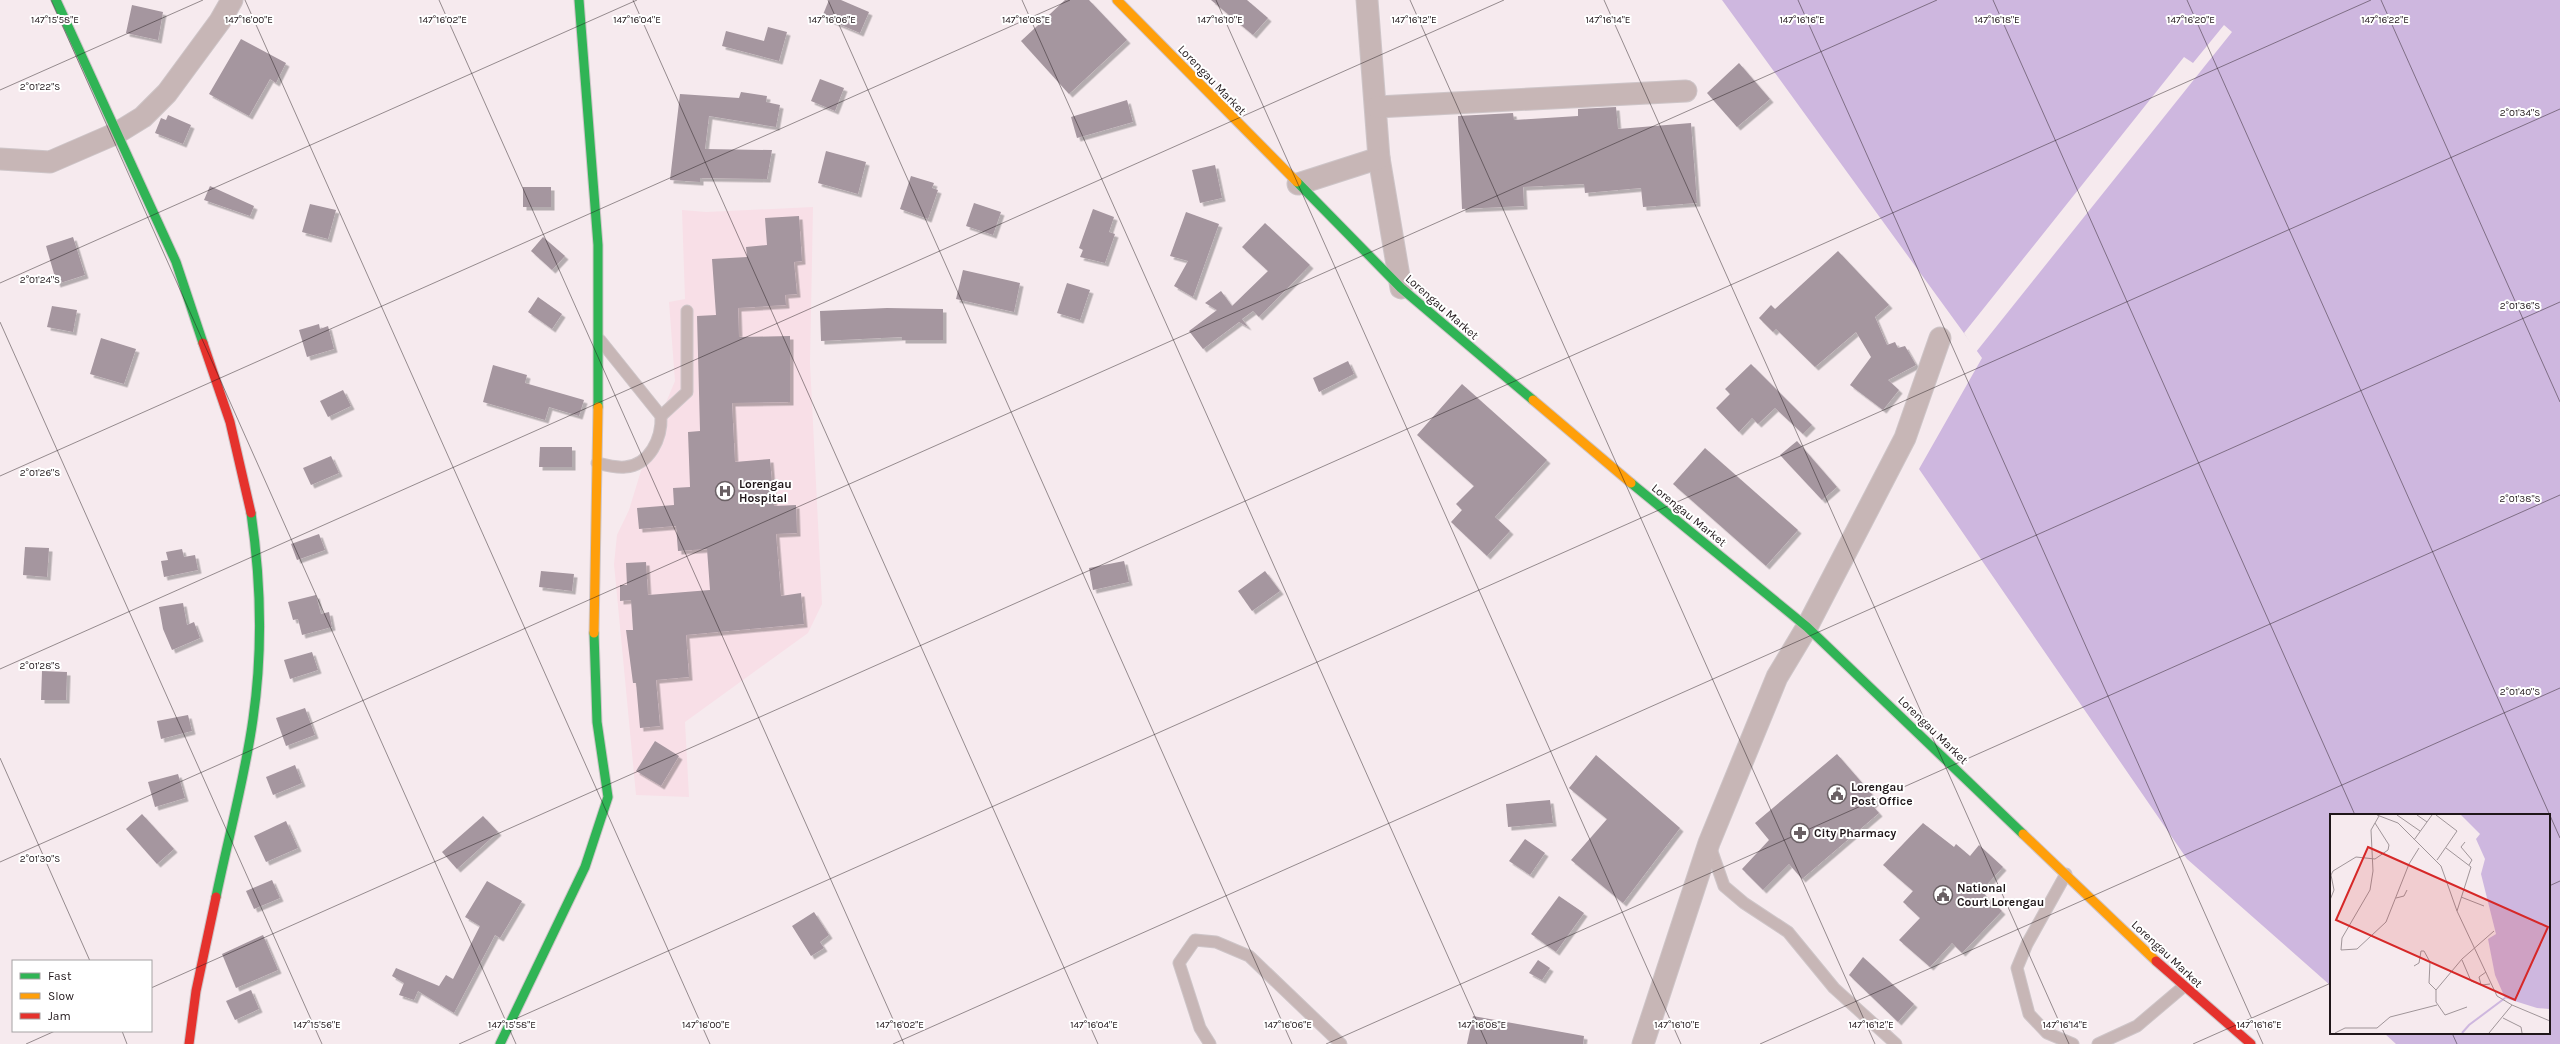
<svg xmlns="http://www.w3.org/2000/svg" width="2560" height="1044" viewBox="0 0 2560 1044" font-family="Karla,sans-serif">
<defs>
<filter id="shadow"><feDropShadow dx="3.5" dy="3.5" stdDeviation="0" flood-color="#0004"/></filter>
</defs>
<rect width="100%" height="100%" fill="#f6eaee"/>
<polygon fill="#f8dfe7" points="813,207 810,363 822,604 808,633 685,722 689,797 636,795 614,564 617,535 629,510 651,438 675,381 669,302 685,299 682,210 706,212"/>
<polygon fill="#ceb7df" points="1722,0 2560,0 2560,1044 2396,1044 2384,1033 2549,1033 2549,815 2331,815 2331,986 2187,859 1919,469 1982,358"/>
<polygon fill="#f6eaee" points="2224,25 2232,32 1976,352 1964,333 2184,57 2193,63"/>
<g fill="#a5969f" filter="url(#shadow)">
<polygon points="829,0 841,0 869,12 860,33 822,17"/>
<polygon points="1065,0 1089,0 1127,40 1069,94 1021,41"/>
<polygon points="1211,0 1247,0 1268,18 1253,35"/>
<polygon points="132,5 163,12 158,40 126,33"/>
<polygon points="768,27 787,32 779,61 722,46 726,31 764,41"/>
<polygon points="241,39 286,63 276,83 270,79 249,116 209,94"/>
<polygon points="1739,63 1770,99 1737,127 1707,93"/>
<polygon points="820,79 844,88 835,111 811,101"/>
<polygon points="741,92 767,96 766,102 780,105 776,127 709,116 705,149 772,150 767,179 700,178 700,182 670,180 680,94 739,98"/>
<polygon points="1127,100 1133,122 1077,138 1071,117"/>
<polygon points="1616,107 1618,129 1691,123 1697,203 1643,207 1641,188 1585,193 1584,184 1523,187 1524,206 1462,209 1458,116 1513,113 1514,120 1578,116 1578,109"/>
<polygon points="168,115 191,125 183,144 155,133 161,118 166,120"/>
<polygon points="826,151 866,162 858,194 818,183"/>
<polygon points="1215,165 1222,198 1200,203 1192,170"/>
<polygon points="911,176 934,183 932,188 938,190 928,219 900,209"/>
<polygon points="210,186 254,206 250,216 204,200"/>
<rect x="523" y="187" width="28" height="20"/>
<polygon points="974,203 1001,212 993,235 966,226"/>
<polygon points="310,204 336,210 328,239 302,232"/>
<polygon points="1093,209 1114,217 1109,232 1115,234 1105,263 1080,257 1083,250 1079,248"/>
<polygon points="1186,212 1219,224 1193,297 1174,286 1188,261 1170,256"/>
<polygon points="799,216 802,261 794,262 797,294 785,295 786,305 738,308 739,337 790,336 790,402 732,403 735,462 770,459 774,506 796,505 797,533 776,534 781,596 801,593 804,624 686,635 689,677 656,680 660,726 640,728 636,683 633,683 626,630 633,630 631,600 620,601 620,585 627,585 626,563 646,562 648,595 710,590 707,549 678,551 676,526 639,529 637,508 674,505 673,488 690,487 688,432 700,431 697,316 716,315 712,259 747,257 746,247 767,245 765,218"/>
<polygon points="1265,223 1310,265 1259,317 1253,311 1242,319 1248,327 1239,322 1203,349 1189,331 1217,310 1205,303 1221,291 1232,306 1268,271 1242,247"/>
<polygon points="73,237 85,275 57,284 46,246"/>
<polygon points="543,237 565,256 552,270 531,251"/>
<polygon points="1838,251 1889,305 1875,317 1887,345 1895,342 1898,348 1905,346 1916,365 1888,380 1899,390 1883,410 1850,385 1871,357 1856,332 1815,367 1776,329 1773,332 1759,318 1771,305 1775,309"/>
<polygon points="963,270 1020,283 1014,312 956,299"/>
<polygon points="1067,283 1090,290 1080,320 1057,313"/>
<polygon points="538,297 562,314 552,329 528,312"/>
<polygon points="52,306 77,310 73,332 47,327"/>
<polygon points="887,308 943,309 943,340 902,340 902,337 821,341 820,311"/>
<polygon points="319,324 320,329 328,326 334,349 307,357 299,330"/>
<polygon points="101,338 136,349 124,384 90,374"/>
<polygon points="1348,361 1354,374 1319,392 1313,378"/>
<polygon points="1751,364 1812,425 1803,434 1775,408 1758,424 1752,418 1739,432 1716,408 1730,394 1725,389"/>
<polygon points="493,365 527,375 525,383 584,400 579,416 549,407 545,420 483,402"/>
<polygon points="1462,384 1547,460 1495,517 1510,531 1487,556 1451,522 1462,510 1456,504 1474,486 1417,435"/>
<polygon points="343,390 351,406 328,417 320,401"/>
<polygon points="1797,441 1837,487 1822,500 1780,455"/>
<polygon points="540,447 572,447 572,467 539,467"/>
<polygon points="1705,448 1798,530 1766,566 1673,484"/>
<polygon points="331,456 339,473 311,485 303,468"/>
<polygon points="319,534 325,550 297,560 291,544"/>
<polygon points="25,547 49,548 47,577 23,575"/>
<polygon points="182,549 184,557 195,555 198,570 164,577 161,561 168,560 166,552"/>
<polygon points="1124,561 1129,582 1093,590 1089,568"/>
<polygon points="541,571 574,574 572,591 539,587"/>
<polygon points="1265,571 1280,591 1252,611 1238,591"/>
<polygon points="316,595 321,614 329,612 332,627 302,635 298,619 293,620 288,602"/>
<polygon points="183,603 187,625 194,622 200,638 172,650 163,629 159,607"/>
<polygon points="312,652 318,670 290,679 284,660"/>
<polygon points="42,671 67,672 66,700 41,700"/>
<polygon points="305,708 315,735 286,746 276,718"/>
<polygon points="188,715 192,731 161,739 157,721"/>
<polygon points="655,741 679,756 661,786 636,771"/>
<polygon points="1837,754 1877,800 1872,805 1879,813 1802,879 1789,864 1763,890 1742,869 1769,840 1755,823"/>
<polygon points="1596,755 1680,828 1623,903 1571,860 1607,819 1569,788"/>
<polygon points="295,765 302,783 273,795 266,777"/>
<polygon points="178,774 185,798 155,807 148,782"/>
<polygon points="1550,800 1553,823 1508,827 1506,804"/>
<polygon points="142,814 174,849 157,864 126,829"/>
<polygon points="483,816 498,832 457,869 442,852"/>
<polygon points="286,821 298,848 266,862 254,836"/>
<polygon points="1923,823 1954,847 1956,844 1970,856 1979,845 2003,867 1981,891 2002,911 1962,953 1952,943 1930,967 1899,940 1920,918 1903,902 1913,891 1883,865"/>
<polygon points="1525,839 1545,853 1530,875 1509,861"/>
<polygon points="272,880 280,898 254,909 246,891"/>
<polygon points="487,881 522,901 500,938 495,935 454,1013 418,991 414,1000 399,995 404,983 392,976 396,968 439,986 446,975 453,979 480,926 465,917"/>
<polygon points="1559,896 1584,913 1556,952 1531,934"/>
<polygon points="814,912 829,935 820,942 824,948 811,956 792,926"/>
<polygon points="263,935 278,970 236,988 222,954"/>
<polygon points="1863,957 1914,1004 1898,1022 1849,975"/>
<polygon points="1538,960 1550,968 1542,980 1529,973"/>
<polygon points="251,990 259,1009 235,1020 226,1001"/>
<polygon points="1473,1016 1584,1036 1583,1044 1467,1044"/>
</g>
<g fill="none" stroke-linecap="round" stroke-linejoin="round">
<g stroke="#cec5c8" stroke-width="13">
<g id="lane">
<polyline points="661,416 687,392 687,311"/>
<path d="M597 463C605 465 616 468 625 467 650 465 662 438 661 416L600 340"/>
<polyline points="1710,846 1724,886 1744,903 1788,932 1834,988 1896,1044"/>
<polyline points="2066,874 2027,944 2017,968 2029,1014 2047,1033 2073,1044"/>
<polyline points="1210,1044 1200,1028 1179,963 1195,940 1216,942 1249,956 1341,1044"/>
<polyline points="2098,1044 2137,1026 2183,987"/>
</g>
</g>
<g stroke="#cec5c8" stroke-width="23">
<g id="street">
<polyline points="1367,0 1379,158 1401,288"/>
<polyline points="1377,107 1686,91"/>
<polyline points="0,159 50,162 117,133 143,117 167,93 220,21 232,0"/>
<polyline points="1298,184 1379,158"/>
<polyline points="1643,1044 1709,843 1777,677 1807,627 1905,438 1940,338"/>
</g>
</g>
<g stroke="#cec5c8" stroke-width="11">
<g id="fast">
<polyline points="56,0 176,262 203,343"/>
<polyline points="579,0 598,245 598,407"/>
<polyline points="1297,182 1401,288 1533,400"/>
<polyline points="1631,483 1807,627 2023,834"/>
<path d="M216 897C228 839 245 777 253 719 263 650 261 581 251 513"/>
<polyline points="500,1044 585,867 608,797 597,722 594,633"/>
</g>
</g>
<g stroke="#cec5c8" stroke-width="11">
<g id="slow">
<polyline points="1117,0 1297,182"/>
<polyline points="1533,400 1631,483"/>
<polyline points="594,633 598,407"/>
<polyline points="2023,834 2156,961"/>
</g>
</g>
<g stroke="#cec5c8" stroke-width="11">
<g id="jam">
<polyline points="203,343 230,422 251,513"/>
<polyline points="2156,961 2251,1044"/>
<polyline points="189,1044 196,991 216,897"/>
</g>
</g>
<use href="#lane" stroke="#c7b6b6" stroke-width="11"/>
<use href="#street" stroke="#c7b6b6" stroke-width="21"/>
<use href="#fast" stroke="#30b455" stroke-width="9"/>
<use href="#slow" stroke="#ff9f0a" stroke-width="9"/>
<use href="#jam" stroke="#e5322d" stroke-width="9"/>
</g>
<path fill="none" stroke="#1f1619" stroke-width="1" stroke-opacity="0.45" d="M51 0 516 1044M245 0 710 1044M439 0 904 1044M633 0 1098 1044M828 0 1292 1044M1022 0 1487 1044M1216 0 1681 1044M1410 0 1875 1044M1604 0 2069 1044M1798 0 2263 1044M1993 0 2355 815M2187 0 2560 838M2381 0 2560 402M0 90 203 0M0 283 637 0M0 322 322 1044M0 476 1070 0M0 669 1504 0M0 758 90 961M0 862 1937 0M2549 886 2560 881M151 988 2371 0M122 1031 127 1044M2452 1033 2457 1044M26 1044 55 1031M459 1044 2560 109M893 1044 2560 302M1326 1044 2560 495M1760 1044 2560 688M2193 1044 2331 983"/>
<defs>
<g id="hospital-ring" transform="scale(1)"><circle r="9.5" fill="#fff" stroke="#6a6064" stroke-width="1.5"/><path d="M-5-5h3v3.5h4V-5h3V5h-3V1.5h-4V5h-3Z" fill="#6a6064"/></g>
<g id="civic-ring" transform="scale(1)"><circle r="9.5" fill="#fff" stroke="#6a6064" stroke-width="1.5"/><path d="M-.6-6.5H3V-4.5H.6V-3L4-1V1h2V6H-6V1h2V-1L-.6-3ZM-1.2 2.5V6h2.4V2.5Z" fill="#6a6064"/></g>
<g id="pharmacy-ring" transform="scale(1)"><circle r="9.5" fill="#fff" stroke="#6a6064" stroke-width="1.5"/><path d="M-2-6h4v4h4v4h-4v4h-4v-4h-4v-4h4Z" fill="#6a6064"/></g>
</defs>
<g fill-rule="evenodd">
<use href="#hospital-ring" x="725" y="491"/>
<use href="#civic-ring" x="1837" y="794"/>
<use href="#pharmacy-ring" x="1800" y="833"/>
<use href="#civic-ring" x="1943" y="895"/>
</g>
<g text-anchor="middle" stroke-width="4" stroke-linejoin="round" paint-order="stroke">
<g font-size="12" fill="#1f1619" stroke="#fff">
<text transform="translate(1212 80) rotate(46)" y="4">Lorengau Market</text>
<text transform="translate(1442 307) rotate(41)" y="4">Lorengau Market</text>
<text transform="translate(1689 515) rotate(39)" y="4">Lorengau Market</text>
<text transform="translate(1933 730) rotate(44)" y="4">Lorengau Market</text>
<text transform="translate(2167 954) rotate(43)" y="4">Lorengau Market</text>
</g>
<g font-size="12" font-weight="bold" fill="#1f1619" stroke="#fff" text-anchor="start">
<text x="739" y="488">Lorengau<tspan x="739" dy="14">Hospital</tspan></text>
<text x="1851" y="791">Lorengau<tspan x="1851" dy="14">Post Office</tspan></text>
<text x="1814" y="837">City Pharmacy</text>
<text x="1957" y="892">National<tspan x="1957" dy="14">Court Lorengau</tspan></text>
</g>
</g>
<g transform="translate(2330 814)">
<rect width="220" height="220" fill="#f6eaee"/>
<path d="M131 1H220V195L207 194 175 184 165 161 158 125 166 120 151 60 155 45 146 25 150 20Z" fill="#ceb7df"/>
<path fill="none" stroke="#ceb7df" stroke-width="2" d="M132 219 139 211 175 184"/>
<path fill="none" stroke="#a09599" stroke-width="1" d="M47 1 68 9 111 52 127 97 167 182 182 191 220 207M67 1 90 17M87 1 97 8M106 1 127 17 107 46M49 2 41 16 43 57 40 76 12 124 11 136 27 135 56 108 79 50 89 34M84 26 102 1M135 28 131 33 142 46 139 51M116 34 141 53 127 97M131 83 154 92M66 84 74 82 77 76M0 86 4 76 1 61 3 57 26 43 45 45 58 36 59 31 45 9M132 146 141 167 152 171 160 170M84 152 89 149 91 137H94L100 148 99 169 106 176M151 171 149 163 156 158M137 193 115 201 106 188V176L132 145 164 117M173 204 191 213 192 219M5 219 15 214H47L60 203 107 191M159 219 182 191"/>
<path fill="#d62828" fill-opacity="0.15" stroke="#d62828" stroke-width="2" d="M38 33 218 113 185 186 6 106Z"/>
<rect width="220" height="220" fill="none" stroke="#1f1619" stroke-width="2"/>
</g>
<g font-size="10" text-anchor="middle" fill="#1f1619" stroke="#fff" stroke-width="4" stroke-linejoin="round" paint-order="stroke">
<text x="1608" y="23">147°16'14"E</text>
<text x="55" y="23">147°15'58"E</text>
<text x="249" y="23">147°16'00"E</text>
<text x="443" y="23">147°16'02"E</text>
<text x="637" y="23">147°16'04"E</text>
<text x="832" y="23">147°16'06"E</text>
<text x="1026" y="23">147°16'08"E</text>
<text x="1220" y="23">147°16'10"E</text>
<text x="1414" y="23">147°16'12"E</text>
<text x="1802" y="23">147°16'16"E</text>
<text x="1997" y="23">147°16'18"E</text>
<text x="2191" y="23">147°16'20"E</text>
<text x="2385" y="23">147°16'22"E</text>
<text x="40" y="90">2°01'22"S</text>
<text x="2520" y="116">2°01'34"S</text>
<text x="40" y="283">2°01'24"S</text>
<text x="2520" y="309">2°01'36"S</text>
<text x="40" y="476">2°01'26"S</text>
<text x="2520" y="502">2°01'38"S</text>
<text x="40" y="669">2°01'28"S</text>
<text x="2520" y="695">2°01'40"S</text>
<text x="40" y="862">2°01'30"S</text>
<text x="317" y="1028">147°15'56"E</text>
<text x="512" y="1028">147°15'58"E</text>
<text x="706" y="1028">147°16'00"E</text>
<text x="900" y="1028">147°16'02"E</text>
<text x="1094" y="1028">147°16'04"E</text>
<text x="1288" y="1028">147°16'06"E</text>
<text x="1482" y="1028">147°16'08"E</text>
<text x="1677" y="1028">147°16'10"E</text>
<text x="1871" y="1028">147°16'12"E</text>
<text x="2065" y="1028">147°16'14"E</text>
<text x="2259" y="1028">147°16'16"E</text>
</g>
<rect x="12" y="960" width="140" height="72" fill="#ffffff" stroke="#a5a2a3"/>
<rect x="20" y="973" width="20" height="6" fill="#30b455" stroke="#a5a2a3"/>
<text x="48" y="980" font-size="12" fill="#1f1619">Fast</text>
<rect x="20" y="993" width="20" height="6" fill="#ff9f0a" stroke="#a5a2a3"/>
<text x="48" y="1000" font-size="12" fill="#1f1619">Slow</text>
<rect x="20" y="1013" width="20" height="6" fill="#e5322d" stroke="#a5a2a3"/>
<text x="48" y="1020" font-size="12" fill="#1f1619">Jam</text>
</svg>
